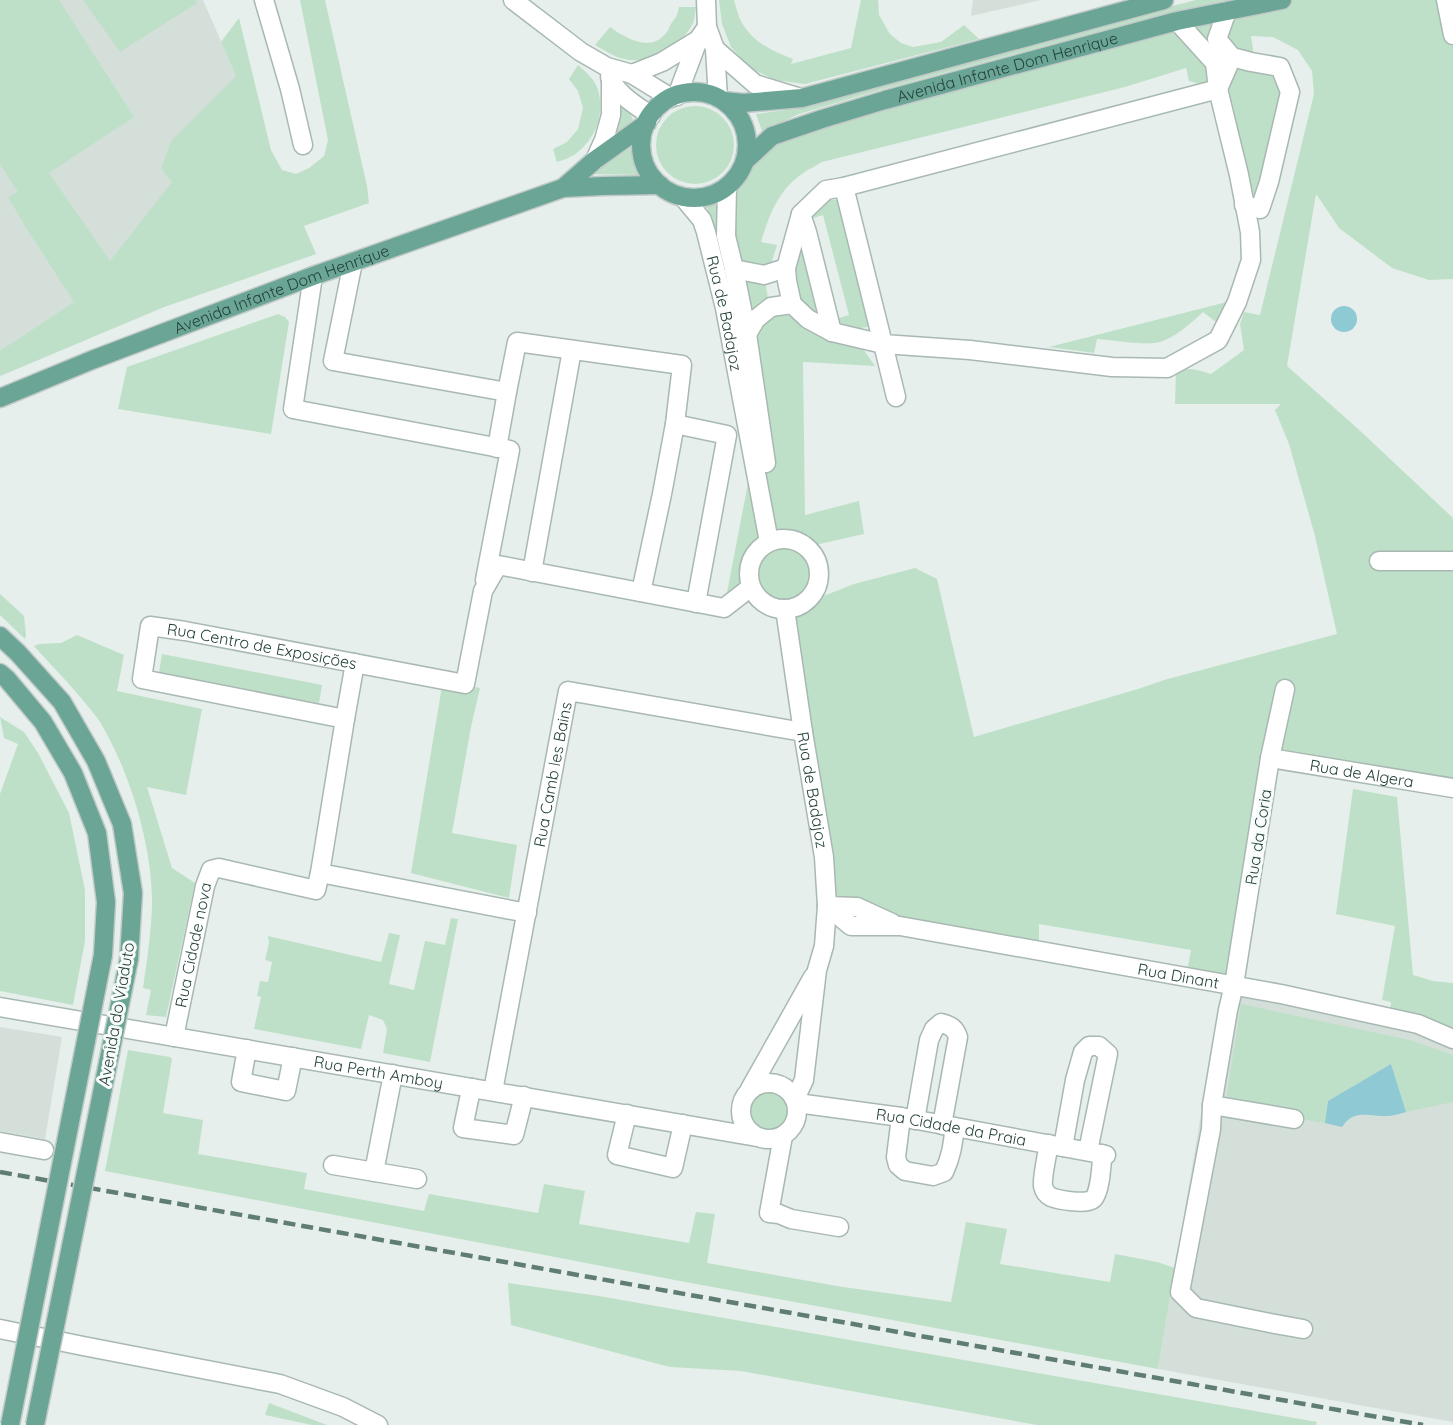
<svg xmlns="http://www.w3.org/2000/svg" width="1453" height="1425" viewBox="0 0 1453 1425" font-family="Quicksand,sans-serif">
<rect width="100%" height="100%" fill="#e6efeb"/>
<g fill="#d4dfda">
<polygon points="0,0 203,0 264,140 316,254 164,307 0,376"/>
<polygon points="973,0 1041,0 971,16"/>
<polygon points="1223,984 1453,1040 1453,1422 1158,1369"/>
<polygon points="0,1027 62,1037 45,1139 0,1131"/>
</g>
<g fill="#bfe0c8">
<polygon points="0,0 59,0 134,117 49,173 110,261 172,182 161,169 171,141 236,76 221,42 239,18 271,150 282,170 296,174 309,168 324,156 328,140 300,0 325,0 367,186 369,203 304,226 316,254 164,307 0,376 0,351 74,302 25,226 8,197 18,192 0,164"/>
<polygon points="83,0 195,0 197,3 120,52"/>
<path d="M719 0H734C736 7 738 16 742 23 754 43 772 51 793 59L791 64 851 48 861 0H878L879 15 890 34 901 43 913 47 941 42 964 25 979 39 805 84 775 80 750 68 731 47 722 24Z"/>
<polygon points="1196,0 1228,0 1112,28 880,90 799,114 762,131 756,114 799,108 879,84 1077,30"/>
<path d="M1282 0H1446L1453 35V279L1429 280 1392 268 1339 228 1321 201 1316 194 1287 366 1356 427 1453 518V788L1270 758 1234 985 1186 977 1191 950 1039 924V951L827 906 793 608 854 584 915 568 937 579 974 737 1138 689 1164 680 1337 634 1315 536 1289 444 1275 410 1281 404H1175L1176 372C1188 366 1199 370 1211 374L1244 350 1240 324 1244 312 1260 315 1314 94 1312 71 1298 50 1273 37 1251 36 1253 49 1251 62 1280 67 1290 92 1260 209 1244 205 1218 89 1189 81 1186 68 1125 87 822 162C816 166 808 169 802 174 778 190 769 216 761 242L777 245 772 261 764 275 771 315 780 313 790 316 806 328 834 342 863 349 875 366 803 362 805 515 859 501 864 534 806 547C777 529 746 546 749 581L724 608 753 457 733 307 716 236 706 205 718 204 727 187 735 179 745 161 772 136Z"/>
<path d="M679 7H696C695 13 695 20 692 25 679 48 651 65 624 59 614 57 604 50 595 45L610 27C625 38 651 53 666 33 672 26 666 32 671 24 676 16 677 18 679 7Z"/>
<path d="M578 65C585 71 593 78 597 87 606 112 596 140 574 155 569 158 563 160 557 162L553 149 567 142 578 129 583 108 578 91 569 79Z"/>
<polygon points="616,93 628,108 633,120 610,138"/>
<circle cx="695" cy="145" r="39"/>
<polygon points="632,147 634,162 638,175 589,174"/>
<path d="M826 200H839L871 326C859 330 845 328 836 319L849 315 823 215 810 219 812 212Z"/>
<polygon points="801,214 832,332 808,319 787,281"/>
<path d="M1227 302 1216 322 1203 312C1191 323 1176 337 1160 342 1145 346 1114 340 1097 339L1094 353 1049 347Z"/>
<polygon points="278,314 285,317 289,322 271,434 118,409 127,367"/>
<circle cx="783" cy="574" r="31"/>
<polygon points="0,594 24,616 26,635 25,639 0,615"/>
<path d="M77 635 124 655 117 691 202 709 186 795 147 787 172 868 195 883 166 1017 146 1015 151 990 143 988C147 961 151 934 152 906 153 847 130 772 100 722 96 716 91 710 86 704 70 684 51 665 34 646L39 644 61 643Z"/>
<polygon points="162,654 322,685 319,703 159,673"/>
<polygon points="443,680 480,688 471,727 452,833 517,845 509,898 411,873"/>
<polygon points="0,717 24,732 38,753 69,813 85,890 85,941 73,1005 0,991 0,794 18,744 4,738"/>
<polygon points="1353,789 1397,797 1413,975 1433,981 1453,983 1453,1039 1389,1018 1391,1002 1382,1000 1395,926 1336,914"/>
<polygon points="451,918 458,919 430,1062 383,1053 387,1029 383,1020 369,1015 361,1049 254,1029 261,997 257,996 260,981 268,982 272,962 265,960 269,943 268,936 381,962 389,933 400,935 389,984 414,990 425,941 445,945"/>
<polygon points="1241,1004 1410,1040 1453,1055 1453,1102 1406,1112 1391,1064 1328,1101 1325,1123 1225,1106"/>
<polygon points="128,1050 170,1057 172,1059 163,1113 203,1120 198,1154 307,1173 304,1189 424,1211 429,1194 538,1213 544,1184 585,1191 579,1224 689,1243 696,1212 715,1214 707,1263 843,1287 951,1302 966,1222 1007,1229 1000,1264 1110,1282 1115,1254 1157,1262 1175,1268 1158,1369 680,1281 105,1171"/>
<circle cx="769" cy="1108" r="21"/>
<polygon points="508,1283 599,1296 1317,1422 1316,1425 1037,1425 741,1371 670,1367 511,1325"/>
<polygon points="269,1403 327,1425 312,1425 265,1415"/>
</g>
<g fill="#8ec9d4">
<circle cx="1344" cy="319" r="13"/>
<path d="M1391 1064 1406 1112C1399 1114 1393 1116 1386 1116 1368 1116 1353 1109 1342 1127L1325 1123 1328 1101Z"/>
</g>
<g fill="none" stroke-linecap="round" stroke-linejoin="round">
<g stroke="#a8b8b2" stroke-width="21">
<g id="minor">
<polyline points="264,0 290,89 303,145"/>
<polyline points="513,0 581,52 607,67 632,74 671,98"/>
<polyline points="706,0 707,27 715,49 718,98"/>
<polyline points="1446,0 1453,35"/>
<polyline points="1227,11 1217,39 1232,57 1251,62 1280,67 1290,92 1269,182 1260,209 1244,205"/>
<polyline points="715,49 755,84 801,98"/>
<polyline points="632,74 662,62 698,40"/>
<path d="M610 77C615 93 637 106 651 116"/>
<polyline points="677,96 698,40 707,27"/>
<polyline points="595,160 604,140 611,115 611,82"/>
<polyline points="727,187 726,236 734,269 747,334 766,463"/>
<polyline points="844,187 883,344 970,350 1112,367 1167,368 1218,340 1237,302 1251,260 1250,232 1239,175 1218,89 1215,63 1177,21"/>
<path id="s1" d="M683 197 702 220 706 232 725 308 769 542"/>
<polyline points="801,214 807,232 832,332"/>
<polyline points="353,262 333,361 507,392 517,342 682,365 675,424 727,435 696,603"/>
<polyline points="734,269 764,275 786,268"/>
<polyline points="313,276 293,409 510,450 485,580"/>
<polyline points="747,334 756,319 771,307 792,304"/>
<polyline points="896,397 883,344 832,332 808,319 792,304 787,281 786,268 801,214 826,190 844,187 1218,89 1232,57"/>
<polyline points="497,448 507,392"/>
<circle cx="784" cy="574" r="35"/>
<polyline points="1379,561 1453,561"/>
<polyline points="532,572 572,350"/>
<polyline points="641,592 662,494 675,424"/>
<path id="s2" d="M785 609 803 732 824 857 827 906 824 946 817 970 804 1080 795 1099"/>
<polyline points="1285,689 1270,758 1234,985 1228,1010 1212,1105 1294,1119"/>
<polyline points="345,719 355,663"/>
<path id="s3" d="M1270 758 1453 788"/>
<path id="s4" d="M827 906 851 926H900L1281 994 1418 1024 1453 1039"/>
<polyline points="827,906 857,907 892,923"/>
<path id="s5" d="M527 913 320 873 345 719 142 679 150 626 185 631 465 684 483 591 498 565 724 608 751 587"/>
<path id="s6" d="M0 1007 757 1137"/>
<path id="s7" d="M174 1037 205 886 211 870 219 868 316 890 320 873"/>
<polyline points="247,1049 241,1082 286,1091 293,1057"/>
<circle cx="769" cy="1111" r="28"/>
<polyline points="472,1088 469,1099 463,1128 514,1135 524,1096"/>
<polyline points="750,1089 813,977"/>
<path id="s8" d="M493 1091 568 691 803 732"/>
<path id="s9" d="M797 1103 901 1117 1106 1155"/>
<polyline points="1212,1105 1211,1129 1180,1292 1196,1308 1270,1323 1303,1329"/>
<polyline points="627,1114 617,1155 673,1168 683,1124"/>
<path d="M901 1117 896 1157 898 1165 905 1171 933 1176 944 1172C951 1157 954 1143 954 1127"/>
<path d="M915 1120 929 1040 934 1029 941 1023C950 1025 955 1028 958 1037L942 1125"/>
<polyline points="783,1136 769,1213 779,1214 791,1219 839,1227"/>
<polyline points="0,1142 44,1150"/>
<path d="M1049 1144C1047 1154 1042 1178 1043 1186 1044 1191 1047 1195 1051 1197 1059 1200 1086 1205 1093 1199 1100 1193 1102 1164 1102 1154"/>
<polyline points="1063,1147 1075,1080 1083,1052 1089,1046 1099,1046 1108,1054 1088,1151"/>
<polyline points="333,1165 417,1179"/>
<polyline points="374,1172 393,1074"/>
<polyline points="0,1329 83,1346 280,1384 343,1407 378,1425"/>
</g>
</g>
<g stroke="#c2cac8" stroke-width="21">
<g id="major">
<circle cx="694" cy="145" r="53"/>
<polyline points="724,101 743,103 802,98 1164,0"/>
<path id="s10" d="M745 161 772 136 822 119 885 100 1177 21 1282 0"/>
<polyline points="563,188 595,160 647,123"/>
<path id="s11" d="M0 398 92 360 313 276 563 188 603 186 660 185"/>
<polyline points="0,636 18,653 62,702 96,761 122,824 133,893 129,959"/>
<polyline points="0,673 7,679 43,722 73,773 97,833 106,902 103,955"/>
</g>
</g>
<use href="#minor" stroke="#fff" stroke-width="18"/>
<use href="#major" stroke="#6aa596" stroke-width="18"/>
<polyline stroke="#5f7d75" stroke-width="4.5" stroke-dasharray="12 6" stroke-linecap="butt" points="0,1172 982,1347 1423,1425"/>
<g stroke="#c2cac8" stroke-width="21" stroke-linecap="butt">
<g id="major-bridge">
<polyline points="10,1425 103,955"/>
<polyline points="35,1425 129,959"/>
</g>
</g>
<use href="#major-bridge" stroke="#6aa596" stroke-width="18"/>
</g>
<g text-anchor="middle" stroke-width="6" stroke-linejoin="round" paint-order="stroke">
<g font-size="16" fill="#24423a" stroke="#f7fbf9">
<text dy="6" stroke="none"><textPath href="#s10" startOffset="282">Avenida Infante Dom Henrique</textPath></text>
<text dy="6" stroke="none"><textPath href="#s11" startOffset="302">Avenida Infante Dom Henrique</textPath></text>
<text dy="6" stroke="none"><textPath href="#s1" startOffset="126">Rua de Badajoz</textPath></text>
<text dy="6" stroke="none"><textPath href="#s5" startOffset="741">Rua Centro de Exposições</textPath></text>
<text dy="6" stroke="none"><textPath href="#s3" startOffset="93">Rua de Algera</textPath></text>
<text dy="6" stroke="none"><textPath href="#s8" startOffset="322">Rua Camb les Bains</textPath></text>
<text dy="6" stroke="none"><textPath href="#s2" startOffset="183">Rua de Badajoz</textPath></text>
<text transform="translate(1258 837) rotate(-81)" y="6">Rua da Coria</text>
<text dy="6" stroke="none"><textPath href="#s7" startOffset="94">Rua Cidade nova</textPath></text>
<text dy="6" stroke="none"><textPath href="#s4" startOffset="363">Rua Dinant</textPath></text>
<text transform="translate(116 1014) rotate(-80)" y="6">Avenida do Viaduto</text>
<text dy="6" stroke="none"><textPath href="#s6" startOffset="384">Rua Perth Amboy</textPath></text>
<text dy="6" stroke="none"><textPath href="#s9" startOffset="156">Rua Cidade da Praia</textPath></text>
</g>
</g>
</svg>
